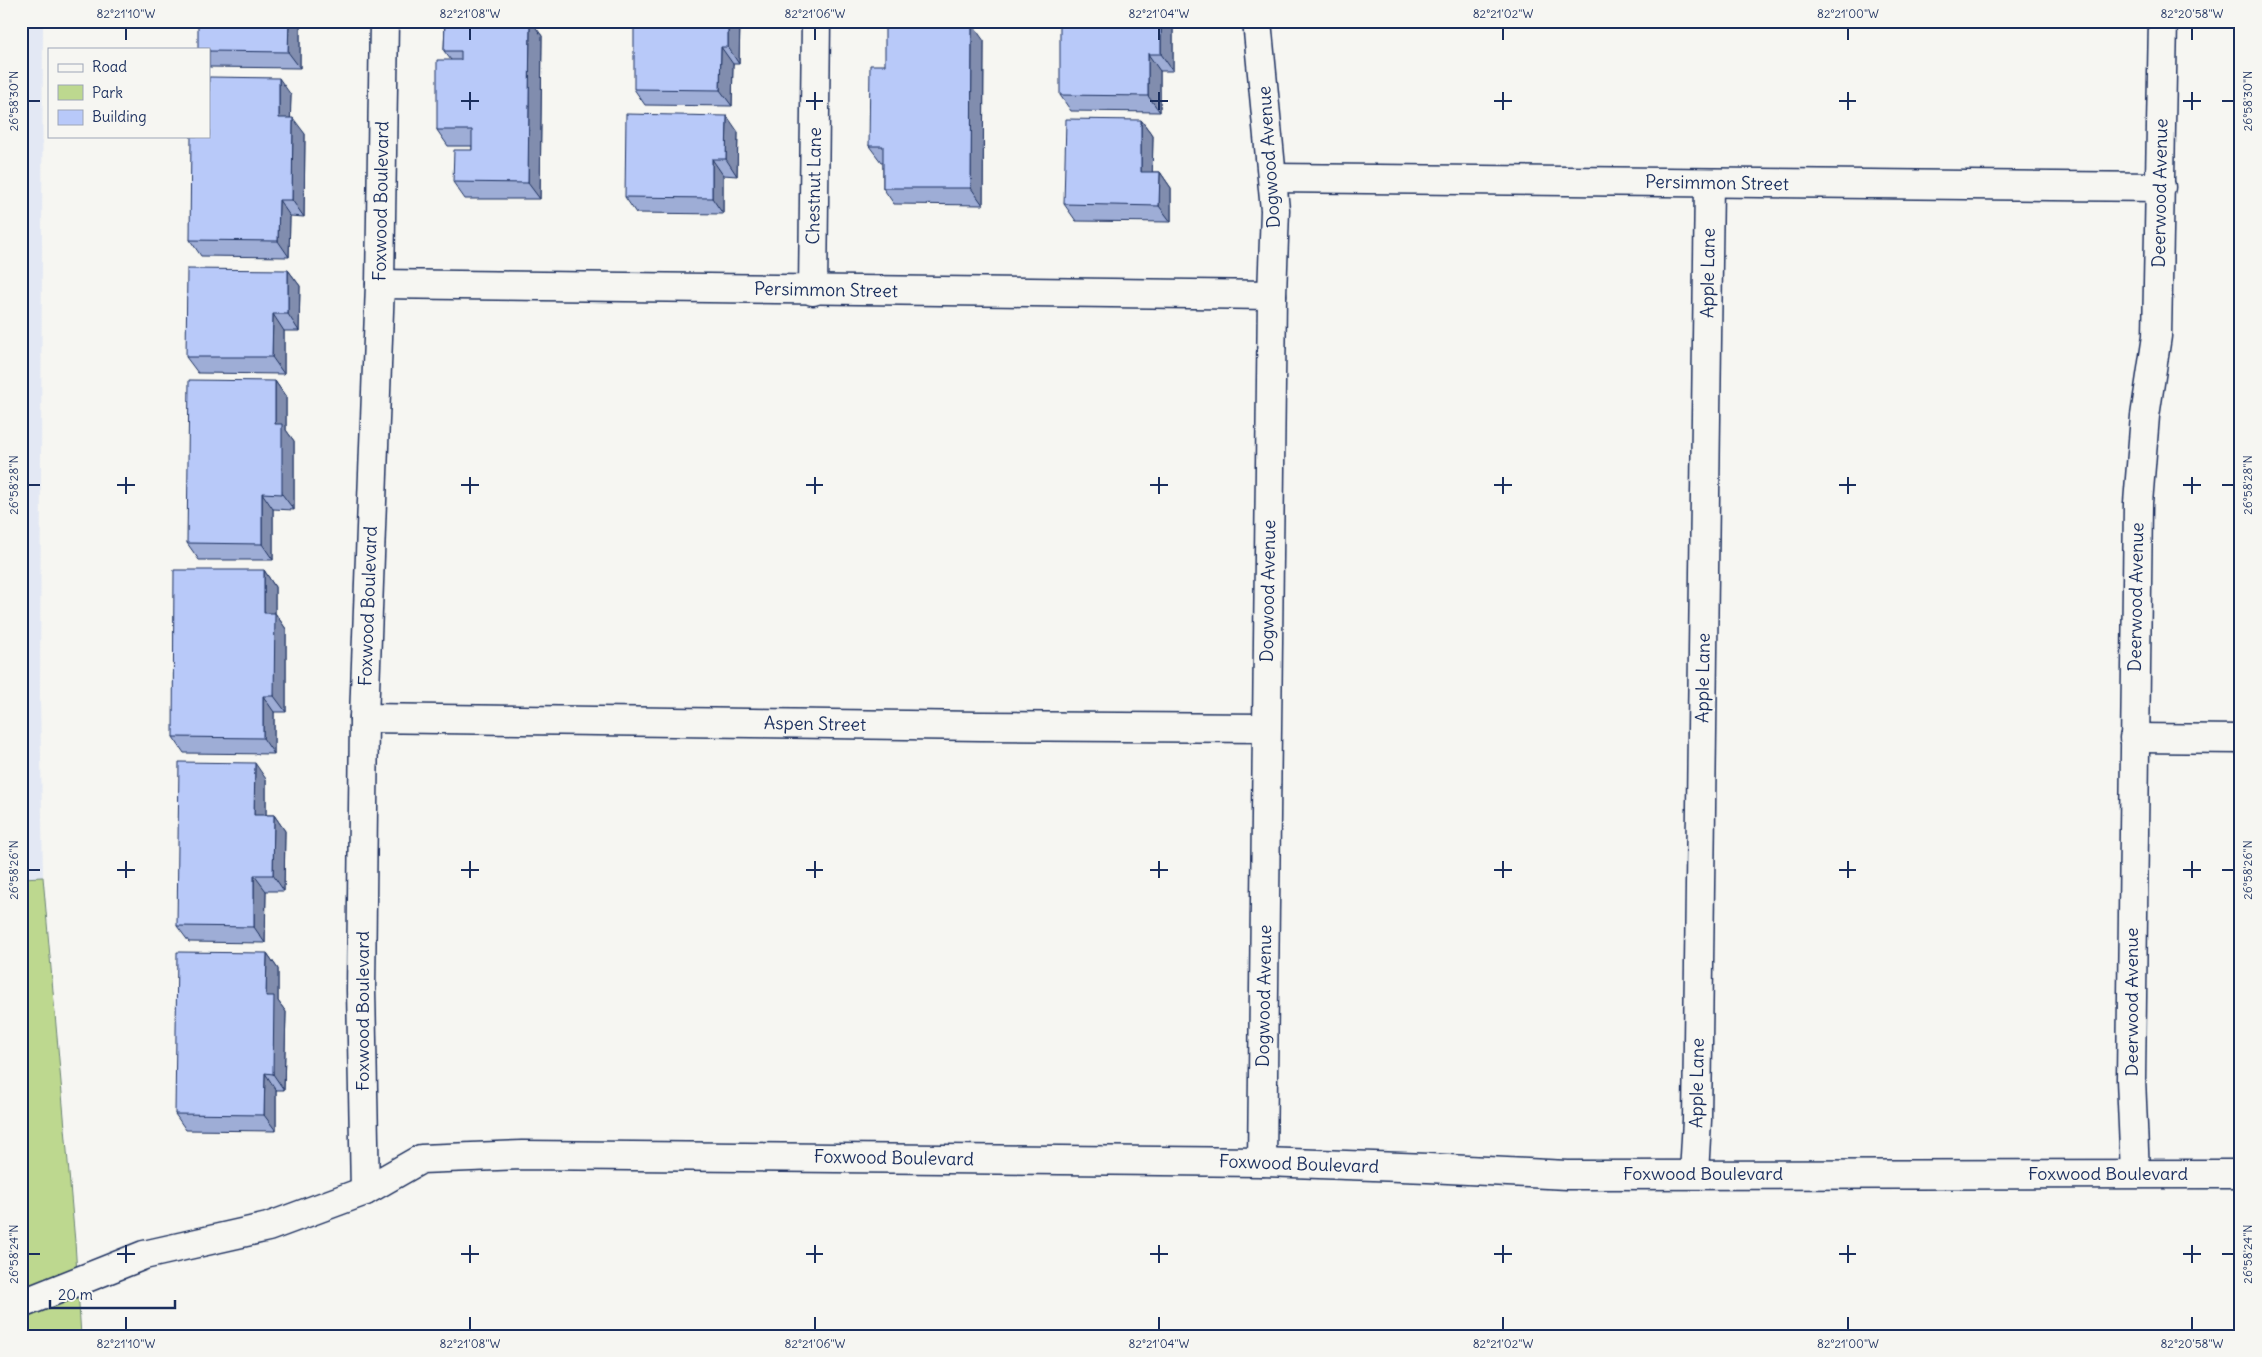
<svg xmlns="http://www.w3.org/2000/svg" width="2262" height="1357" viewBox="0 0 2262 1357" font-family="Delius,sans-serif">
<rect width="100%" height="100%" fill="#f6f6f2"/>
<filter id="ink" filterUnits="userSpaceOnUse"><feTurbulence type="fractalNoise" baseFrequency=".02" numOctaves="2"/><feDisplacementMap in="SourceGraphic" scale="10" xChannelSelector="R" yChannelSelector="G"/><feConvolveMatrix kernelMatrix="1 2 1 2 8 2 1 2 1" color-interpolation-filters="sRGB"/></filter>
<g filter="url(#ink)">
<polygon fill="#e3e8f4" points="21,21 43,21 40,695 43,877 21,878"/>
<polygon fill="#bdd88f" stroke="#6c8476" points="43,877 75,1242 81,1336 21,1336 21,878"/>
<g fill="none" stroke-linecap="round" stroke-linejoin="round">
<g stroke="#1b2f5e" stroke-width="31">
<g id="minor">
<polyline points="1257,21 1275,210 1272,295 1262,1162"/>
<polyline points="1273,178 2161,187"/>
<polyline points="380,284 1272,295"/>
<polyline points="813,291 816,21"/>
<polyline points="364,718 981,726 1266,728"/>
<polyline points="2134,738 2241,739"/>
<polyline points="2135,1173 2131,1079 2138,503 2145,416 2157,336 2163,21"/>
<polyline points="1694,1174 1697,1120 1709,183"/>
<polyline points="365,1191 361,990 364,718 380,284 384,21"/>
<polyline points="21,1304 144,1255 268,1227 365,1191 421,1159 522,1155 1262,1162 1428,1168 1567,1175 2241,1174"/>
</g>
</g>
<use href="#minor" stroke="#f6f6f2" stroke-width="28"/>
</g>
<g fill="#9eadd6" stroke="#1b2f5e">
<polygon points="198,21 307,21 307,24 300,24 300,68 209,67 209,49"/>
<polygon points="445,21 531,21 542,36 540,199 465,199 453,182 472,150 472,146 448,146 437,130 451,60 444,51"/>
<polygon points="740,21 739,64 733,64 732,106 645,105 634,89"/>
<polygon points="1173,21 1173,71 1160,71 1160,112 1071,111 1060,95"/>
<polygon points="984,41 983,205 894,204 883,188 883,162 881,162 869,146 885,65"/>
<polygon points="291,95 290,118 305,134 304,217 290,216 289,257 201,256 190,240"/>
<polygon points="1141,120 1153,136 1152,172 1160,172 1171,188 1171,222 1076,221 1064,204"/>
<polygon points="738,132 737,176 723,175 723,214 636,213 625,197"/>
<polygon points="288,270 300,286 299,331 284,331 284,374 198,373 186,357"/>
<polygon points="275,381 286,397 286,430 294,441 294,510 273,509 273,560 199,560 187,543"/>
<polygon points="264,570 275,587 275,613 286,629 286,712 274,712 274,754 184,753 173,737"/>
<polygon points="266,779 266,815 274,815 285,831 284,891 266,891 265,943 189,942 177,926"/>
<polygon points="267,953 278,969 278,1001 286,1012 284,1090 276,1090 276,1131 186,1130 175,1114"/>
</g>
<g fill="#818dae" stroke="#1b2f5e">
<polygon points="289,21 299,21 300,24 300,68 288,52"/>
<polygon points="530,21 531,21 542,36 540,199 528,183"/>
<polygon points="728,21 740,21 739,64 728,47"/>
<polygon points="1161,21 1173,21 1173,71 1161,54"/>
<polygon points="972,24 984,41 983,205 971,188"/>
<polygon points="721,47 733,64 732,106 720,90"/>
<polygon points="1148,54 1160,71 1160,112 1148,96"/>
<polygon points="279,78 291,95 290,134 279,118"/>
<polygon points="727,116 738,132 737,176 726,159"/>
<polygon points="293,118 305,134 304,217 292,200"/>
<polygon points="1141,120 1153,136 1152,188 1141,172"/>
<polygon points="712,159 723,175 723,214 712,198"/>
<polygon points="1160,172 1171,188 1171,222 1159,206"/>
<polygon points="279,200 290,216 289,257 278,241"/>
<polygon points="288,270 300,286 299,331 288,314"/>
<polygon points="273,314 284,331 284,374 272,357"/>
<polygon points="275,381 286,397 286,430 294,441 294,510 282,494 275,424"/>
<polygon points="262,493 273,509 273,560 262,544"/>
<polygon points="264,570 275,587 275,613 286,629 286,712 274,696 264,613"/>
<polygon points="263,696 274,712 274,754 263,738"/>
<polygon points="255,763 266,779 266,831 254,815"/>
<polygon points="274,815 285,831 284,891 273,875"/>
<polygon points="254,875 266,891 265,943 254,927"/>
<polygon points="267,953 278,969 278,1001 286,1012 284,1090 273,1074 266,996"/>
<polygon points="265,1073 276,1090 276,1131 264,1115"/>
</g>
<g fill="#b8c9f9" stroke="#1b2f5e">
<polygon points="198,21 289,21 288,52 209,51 209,49 198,49"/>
<polygon points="445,21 530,21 528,183 453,182 454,150 472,150 472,130 437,130 437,60 461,60 461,51 444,51"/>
<polygon points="634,21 728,21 728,47 721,47 720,90 634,89"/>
<polygon points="1060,21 1161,21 1161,54 1148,54 1148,96 1060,95"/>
<polygon points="885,24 972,24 971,188 883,188 883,146 869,146 870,65 885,65"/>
<polygon points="209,77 279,78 279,118 293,118 292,200 279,200 278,241 190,240 191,136 209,136"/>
<polygon points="626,114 727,116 726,159 712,159 712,198 625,197"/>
<polygon points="1066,119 1141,120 1141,172 1160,172 1159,206 1064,204"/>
<polygon points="187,269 288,270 288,314 273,314 272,357 186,357"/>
<polygon points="189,380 275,381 275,424 282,424 282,494 262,493 262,544 187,543"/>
<polygon points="174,570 264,570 264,613 275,613 274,696 263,696 263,738 173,737"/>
<polygon points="179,762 255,763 254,815 274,815 273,875 254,875 254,927 177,926"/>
<polygon points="177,952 267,953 266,996 274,996 273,1074 265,1073 264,1115 175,1114"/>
</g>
</g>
<path fill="none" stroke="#1b2f5e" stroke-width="2" d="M126 28V40M470 28V40M815 28V40M1159 28V40M1503 28V40M1848 28V40M2192 28V40M470 92V110M815 92V110M1159 92V110M1503 92V110M1848 92V110M2192 92V110M28 101H40M461 101H479M806 101H823M1150 101H1168M1494 101H1512M1839 101H1856M2183 101H2201M2222 101H2234M126 477V494M470 477V494M815 477V494M1159 477V494M1503 477V494M1848 477V494M2192 477V494M28 485H40M117 485H135M461 485H479M806 485H823M1150 485H1168M1494 485H1512M1839 485H1856M2183 485H2201M2222 485H2234M126 861V878M470 861V878M815 861V878M1159 861V878M1503 861V878M1848 861V878M2192 861V878M28 870H40M117 870H135M461 870H479M806 870H823M1150 870H1168M1494 870H1512M1839 870H1856M2183 870H2201M2222 870H2234M126 1245V1263M470 1245V1263M815 1245V1263M1159 1245V1263M1503 1245V1263M1848 1245V1263M2192 1245V1263M28 1254H40M117 1254H135M461 1254H479M806 1254H823M1150 1254H1168M1494 1254H1512M1839 1254H1856M2183 1254H2201M2222 1254H2234M126 1317V1330M470 1317V1330M815 1317V1330M1159 1317V1330M1503 1317V1330M1848 1317V1330M2192 1317V1330"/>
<g text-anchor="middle" stroke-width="4.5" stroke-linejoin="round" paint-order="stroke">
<g font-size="18" fill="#1b2f5e" stroke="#f6f6f2">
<text transform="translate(1269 157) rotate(-94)" y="6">Dogwood Avenue</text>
<text transform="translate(1717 183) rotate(1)" y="6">Persimmon Street</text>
<text transform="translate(814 186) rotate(-89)" y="6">Chestnut Lane</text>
<text transform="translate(2160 193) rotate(-89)" y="6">Deerwood Avenue</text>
<text transform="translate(381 201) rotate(-89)" y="6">Foxwood Boulevard</text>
<text transform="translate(1708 273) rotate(-89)" y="6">Apple Lane</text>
<text transform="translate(826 290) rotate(1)" y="6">Persimmon Street</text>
<text transform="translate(1268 591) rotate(-89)" y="6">Dogwood Avenue</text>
<text transform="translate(2136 597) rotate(-89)" y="6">Deerwood Avenue</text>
<text transform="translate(368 606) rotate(-88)" y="6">Foxwood Boulevard</text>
<text transform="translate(1703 678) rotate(-89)" y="6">Apple Lane</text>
<text transform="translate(815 724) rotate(1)" y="6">Aspen Street</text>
<text transform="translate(1264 996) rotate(-89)" y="6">Dogwood Avenue</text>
<text transform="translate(2132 1002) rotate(-90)" y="6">Deerwood Avenue</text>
<text transform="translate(363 1011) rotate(-90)" y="6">Foxwood Boulevard</text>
<text transform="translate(1697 1083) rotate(-89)" y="6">Apple Lane</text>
<text transform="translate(894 1158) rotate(1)" y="6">Foxwood Boulevard</text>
<text transform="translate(1299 1164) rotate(2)" y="6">Foxwood Boulevard</text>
<text x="1703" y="1180">Foxwood Boulevard</text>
<text x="2108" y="1180">Foxwood Boulevard</text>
</g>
</g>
<rect width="2262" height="1357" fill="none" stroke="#f6f6f2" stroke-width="55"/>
<rect x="48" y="48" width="162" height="90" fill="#f6f6f2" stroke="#9ea6b7"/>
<rect x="58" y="64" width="25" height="8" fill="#f6f6f2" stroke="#9ea6b7"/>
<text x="92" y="72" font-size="15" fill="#1b2f5e">Road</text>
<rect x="58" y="85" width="25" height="15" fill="#bdd88f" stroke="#9ea6b7"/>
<text x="92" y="98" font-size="15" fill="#1b2f5e">Park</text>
<rect x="58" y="110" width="25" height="15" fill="#b8c9f9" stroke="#9ea6b7"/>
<text x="92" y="122" font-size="15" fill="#1b2f5e">Building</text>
<path d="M50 1300v8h125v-8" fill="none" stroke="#1b2f5e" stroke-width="2.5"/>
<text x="58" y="1300" font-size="15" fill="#1b2f5e" stroke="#f6f6f2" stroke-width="4" paint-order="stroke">20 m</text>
<rect x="28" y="28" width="2206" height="1302" fill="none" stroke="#1b2f5e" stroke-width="2"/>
<g font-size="12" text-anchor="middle" fill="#1b2f5e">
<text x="126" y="18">82°21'10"W</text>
<text x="470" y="18">82°21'08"W</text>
<text x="815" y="18">82°21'06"W</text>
<text x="1159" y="18">82°21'04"W</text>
<text x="1503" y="18">82°21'02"W</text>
<text x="1848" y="18">82°21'00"W</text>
<text x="2192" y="18">82°20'58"W</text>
<text transform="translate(14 101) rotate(-90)" y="4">26°58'30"N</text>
<text transform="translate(2248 101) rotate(-90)" y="4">26°58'30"N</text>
<text transform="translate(14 485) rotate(-90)" y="4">26°58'28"N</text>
<text transform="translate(2248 485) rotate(-90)" y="4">26°58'28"N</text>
<text transform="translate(14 870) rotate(-90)" y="4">26°58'26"N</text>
<text transform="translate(2248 870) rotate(-90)" y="4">26°58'26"N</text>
<text transform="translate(14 1254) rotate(-90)" y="4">26°58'24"N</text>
<text transform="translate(2248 1254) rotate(-90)" y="4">26°58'24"N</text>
<text x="126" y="1348">82°21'10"W</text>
<text x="470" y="1348">82°21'08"W</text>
<text x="815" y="1348">82°21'06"W</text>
<text x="1159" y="1348">82°21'04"W</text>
<text x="1503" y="1348">82°21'02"W</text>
<text x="1848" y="1348">82°21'00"W</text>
<text x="2192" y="1348">82°20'58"W</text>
</g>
</svg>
